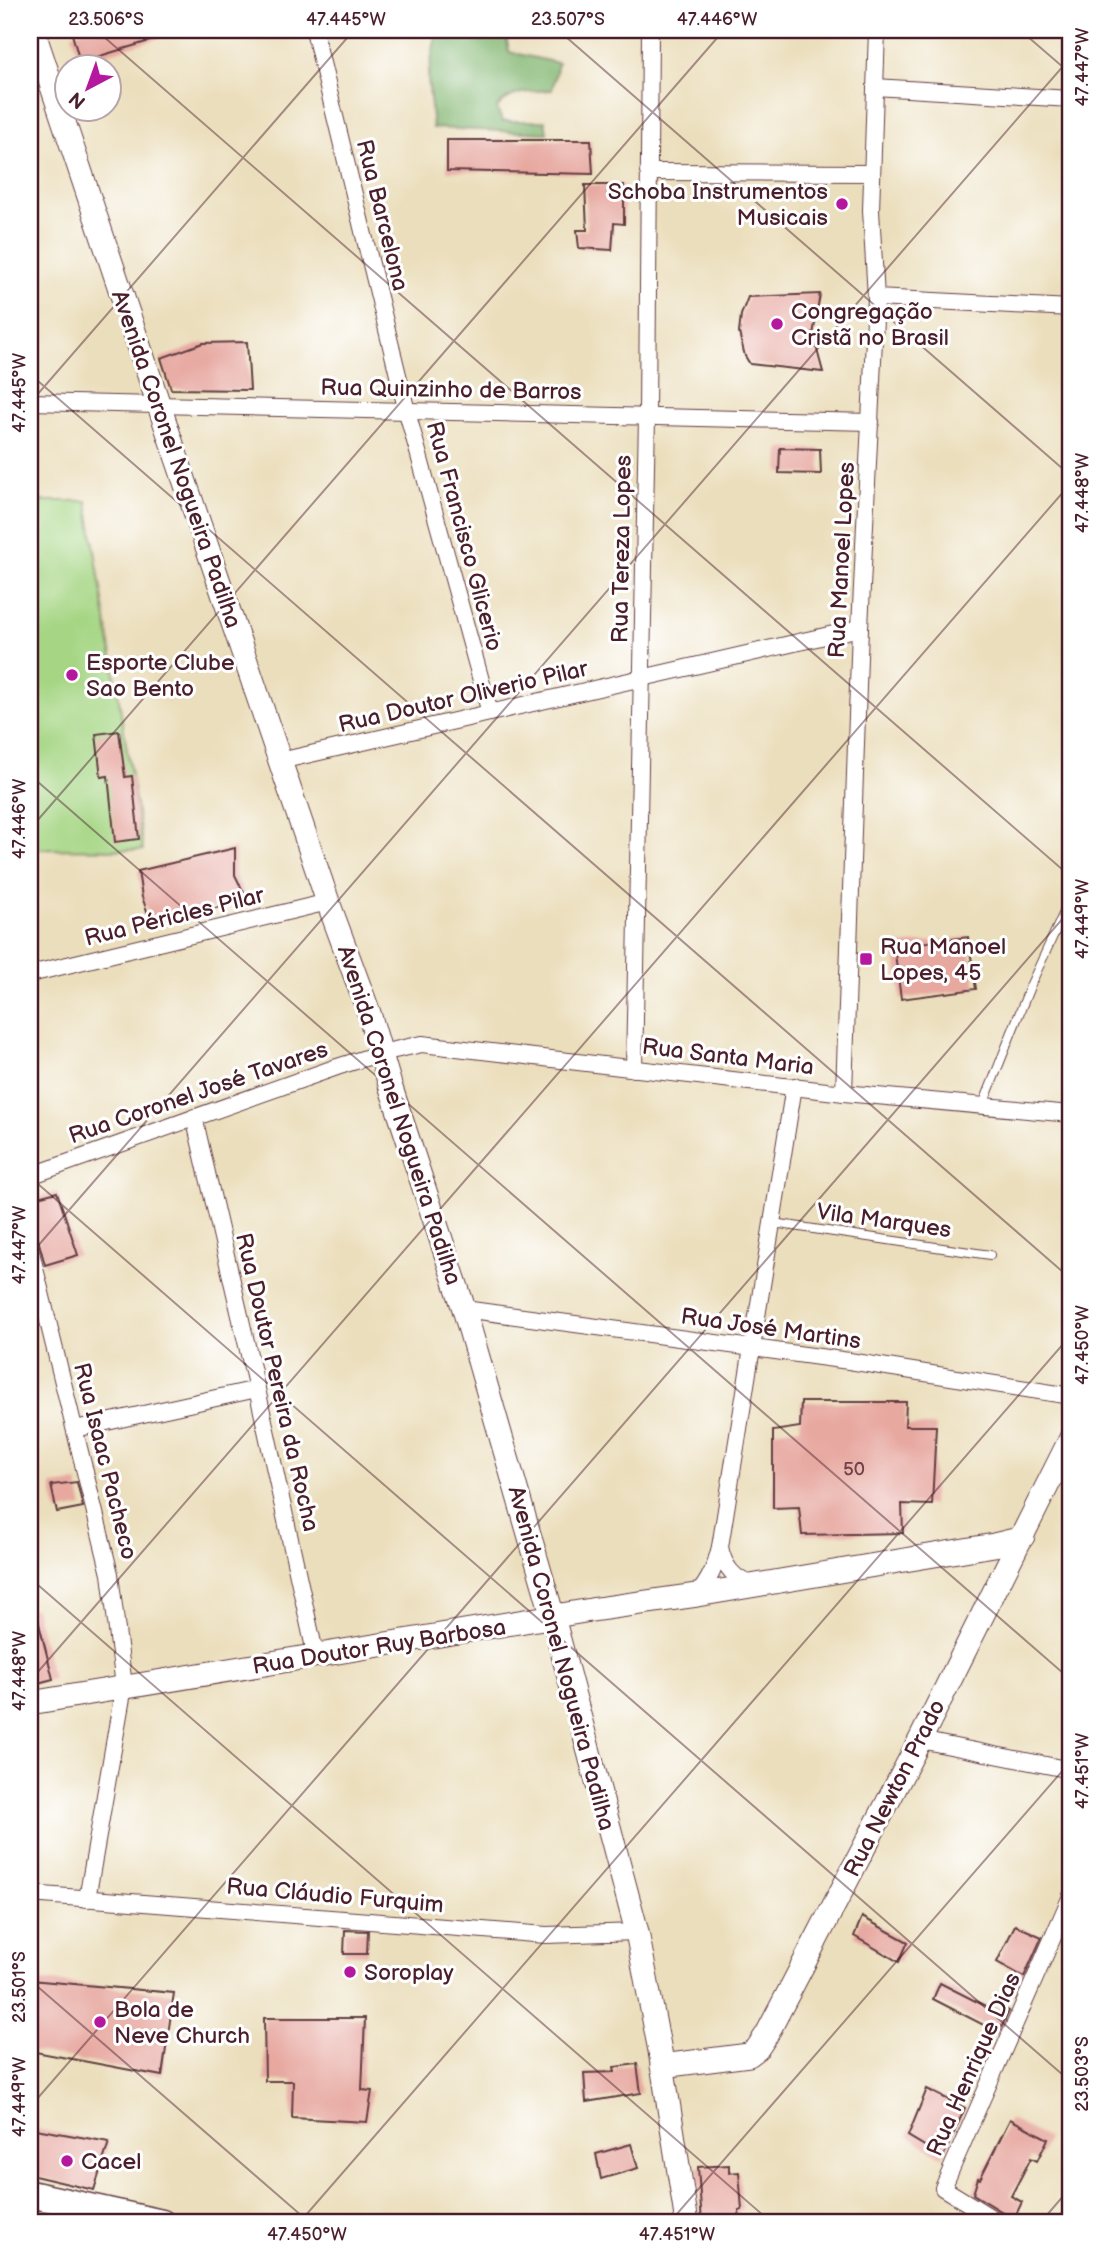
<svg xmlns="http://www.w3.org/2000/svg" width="1101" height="2253" viewBox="0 0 1101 2253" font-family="'Balsamiq Sans',sans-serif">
<rect width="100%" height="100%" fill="#fff"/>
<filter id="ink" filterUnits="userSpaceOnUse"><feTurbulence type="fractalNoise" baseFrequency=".0143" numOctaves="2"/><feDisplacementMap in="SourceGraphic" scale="14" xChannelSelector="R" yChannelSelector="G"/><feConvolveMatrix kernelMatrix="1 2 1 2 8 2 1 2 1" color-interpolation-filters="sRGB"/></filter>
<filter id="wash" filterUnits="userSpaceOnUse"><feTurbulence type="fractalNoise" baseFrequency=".00686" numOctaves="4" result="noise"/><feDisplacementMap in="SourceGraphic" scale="28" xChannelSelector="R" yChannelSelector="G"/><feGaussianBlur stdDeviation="1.57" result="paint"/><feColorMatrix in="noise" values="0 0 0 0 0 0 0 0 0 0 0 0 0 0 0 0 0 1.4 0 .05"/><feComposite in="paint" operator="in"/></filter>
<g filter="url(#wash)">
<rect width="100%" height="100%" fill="#ebdebc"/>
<polygon fill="#a6d684" stroke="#787a58" stroke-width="2" points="30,501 87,501 143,850 30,849"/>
<path fill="#84b772" stroke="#676b4e" stroke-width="2" d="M437 30H505L509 52 558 63 552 90C532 92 510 90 497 108L502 121H545L547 133 433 128 428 77Z"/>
<g id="blocks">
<g fill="#e7a8a0">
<polygon points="85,30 175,30 176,33 80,62 72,34"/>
<polygon points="447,140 591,140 593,174 447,171"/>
<polygon points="585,185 624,185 624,224 614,223 612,250 579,248 577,230 587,230"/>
<polygon points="820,294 813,335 823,372 750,364 745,356 739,333 741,315 748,297"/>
<polygon points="247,342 250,390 171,389 161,358 203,343"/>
<polygon points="780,448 820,449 821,474 779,473"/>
<polygon points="119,731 125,777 132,776 139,839 115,842 108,776 101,777 96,734"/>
<polygon points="235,848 235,875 248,901 151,922 142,897 138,871"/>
<polygon points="968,937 976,989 901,999 894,946"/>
<polygon points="57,1192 78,1255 45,1265 30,1209 30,1199"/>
<polygon points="801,1402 906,1402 905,1426 936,1426 932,1505 902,1504 903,1533 802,1535 799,1507 773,1508 773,1431 800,1427"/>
<polygon points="77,1482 83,1507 57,1512 51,1485"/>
<polygon points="30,1608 35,1608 53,1679 34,1684 30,1669"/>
<polygon points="862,1917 908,1942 899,1962 854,1936"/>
<polygon points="1015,1925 1042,1937 1024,1977 997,1962"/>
<polygon points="345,1930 368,1931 367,1954 344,1954"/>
<polygon points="30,1980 174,1993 162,2076 30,2051"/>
<polygon points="940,1983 999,2013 1003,2008 1009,2011 999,2033 933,1999"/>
<polygon points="264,2018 365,2018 362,2090 372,2091 367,2122 292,2118 293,2081 265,2081"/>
<polygon points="637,2064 641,2093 586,2102 584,2073 615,2072 614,2067"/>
<polygon points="927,2089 965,2108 943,2157 908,2136"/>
<polygon points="1010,2119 1048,2139 1037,2161 1031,2158 1011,2196 1022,2202 1014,2219 973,2194 978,2178 980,2179"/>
<polygon points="30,2128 109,2142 94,2190 30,2175"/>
<polygon points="631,2144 638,2168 601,2179 596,2154"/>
<polygon points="729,2165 729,2173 739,2172 742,2210 739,2210 740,2223 702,2223 698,2167"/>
</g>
</g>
</g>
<g filter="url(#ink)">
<use href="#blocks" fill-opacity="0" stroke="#623c41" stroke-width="2"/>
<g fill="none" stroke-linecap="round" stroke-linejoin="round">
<g stroke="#623c41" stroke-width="10">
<g id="lane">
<polyline points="983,1105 1031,984 1071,897"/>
<polyline points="773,1223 990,1255"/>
</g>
</g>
<g stroke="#623c41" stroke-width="18">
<g id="street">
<polyline points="314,30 407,412 490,713"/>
<polyline points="875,87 1071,99"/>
<polyline points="648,172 871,173"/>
<polyline points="876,298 1071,308"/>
<polyline points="30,402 871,422"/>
<polyline points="280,761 860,628"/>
<polyline points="30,974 328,902"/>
<polyline points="634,1069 647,416 650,30"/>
<polyline points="844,1093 860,628 876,298 871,210 877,30"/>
<polyline points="194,1117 257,1389 316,1657"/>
<polyline points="30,1176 337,1067 381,1053 422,1044 844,1093 1071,1114"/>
<polyline points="30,1248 110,1574 124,1686 87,1899"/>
<polyline points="464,1309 849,1361 1071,1396"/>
<polyline points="75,1429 257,1389"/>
<path d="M720 1547C724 1567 734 1579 753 1585"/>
<path d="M697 1595C710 1580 715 1567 720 1547L794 1086"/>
<polyline points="920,1740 1071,1770"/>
<polyline points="30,1894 546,1935 637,1932"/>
<polyline points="1000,2223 943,2188 1071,1896"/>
</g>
</g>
<g stroke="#623c41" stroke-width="25">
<g id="secondary">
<polyline points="33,30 172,444 328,902 369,1013 390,1085 464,1309 553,1617 637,1932 660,2051 687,2223"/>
<polyline points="30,1703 591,1610 697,1595 994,1545 1015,1540 1023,1536"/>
<polyline points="662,2066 749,2055 757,2049 767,2034 920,1740 1071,1438"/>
</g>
</g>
<g stroke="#623c41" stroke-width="29">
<polyline id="primary" points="30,2194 162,2223"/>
</g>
<use href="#lane" stroke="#fff" stroke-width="8"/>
<use href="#street" stroke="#fff" stroke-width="16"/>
<use href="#secondary" stroke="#fff" stroke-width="23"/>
<use href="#primary" stroke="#fff" stroke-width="26"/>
<g stroke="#4a1f2b" stroke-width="8">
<polyline id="rail" points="1062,2223 1071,2199"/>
</g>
<use href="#rail" stroke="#fff" stroke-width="5" stroke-dasharray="16" stroke-linecap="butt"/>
</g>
</g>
<path fill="none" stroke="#4a1f2b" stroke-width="2" stroke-opacity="0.45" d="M96 30 1071 877M558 30 1071 476M1020 30 1071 74M30 374 1071 1279M30 403 354 30M30 775 1071 1680M30 829 724 30M30 1177 1071 2082M30 1255 1071 57M30 1578 772 2223M30 1681 1071 483M30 1980 310 2223M30 2107 1071 909M299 2223 1071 1335M669 2223 1071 1761M1040 2223 1071 2187"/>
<g fill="#b5179e" stroke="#fff" stroke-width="2.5">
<circle cx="842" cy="204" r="7"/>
<circle cx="777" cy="324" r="7"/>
<circle cx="72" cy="675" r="7"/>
<rect x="859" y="952" width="14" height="14" rx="3.5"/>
<circle cx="350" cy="1972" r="7"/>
<circle cx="100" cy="2022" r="7"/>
<circle cx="67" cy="2161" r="7"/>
</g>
<g text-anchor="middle" stroke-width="6" stroke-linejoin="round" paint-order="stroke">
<g font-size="19" fill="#714148">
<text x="854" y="1475">50</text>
</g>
<g font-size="23" fill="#4a1f2b" stroke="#fff" text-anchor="start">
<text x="828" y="199" text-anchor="end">Schoba Instrumentos<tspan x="828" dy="26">Musicais</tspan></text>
<text x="791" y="319">Congregação<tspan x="791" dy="26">Cristã no Brasil</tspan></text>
<text x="86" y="670">Esporte Clube<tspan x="86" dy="26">Sao Bento</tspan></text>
<text x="880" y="954">Rua Manoel<tspan x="880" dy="26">Lopes, 45</tspan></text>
<text x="364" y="1980">Soroplay</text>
<text x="114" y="2017">Bola de<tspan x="114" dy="26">Neve Church</tspan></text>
<text x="81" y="2169">Cacel</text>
</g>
<g font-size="23" fill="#4a1f2b" stroke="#fff">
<text transform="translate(383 215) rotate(76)" y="8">Rua Barcelona</text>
<text transform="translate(451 389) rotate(1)" y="8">Rua Quinzinho de Barros</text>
<text transform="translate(177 459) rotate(71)" y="8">Avenida Coronel Nogueira Padilha</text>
<text transform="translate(465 536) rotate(75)" y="8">Rua Francisco Glicerio</text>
<text transform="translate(621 549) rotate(-89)" y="8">Rua Tereza Lopes</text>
<text transform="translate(841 560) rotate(-87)" y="8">Rua Manoel Lopes</text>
<text transform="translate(463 696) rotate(-13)" y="8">Rua Doutor Oliverio Pilar</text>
<text transform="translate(174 916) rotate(-14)" y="8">Rua Péricles Pilar</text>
<text transform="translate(728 1056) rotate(7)" y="8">Rua Santa Maria</text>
<text transform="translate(198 1092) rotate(-19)" y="8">Rua Coronel José Tavares</text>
<text transform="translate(400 1115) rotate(72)" y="8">Avenida Coronel Nogueira Padilha</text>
<text transform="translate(884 1220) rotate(8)" y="8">Vila Marques</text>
<text transform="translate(771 1328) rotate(8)" y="8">Rua José Martins</text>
<text transform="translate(278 1382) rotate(77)" y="8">Rua Doutor Pereira da Rocha</text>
<text transform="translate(106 1461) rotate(76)" y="8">Rua Isaac Pacheco</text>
<text transform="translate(379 1646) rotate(-9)" y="8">Rua Doutor Ruy Barbosa</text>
<text transform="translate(562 1658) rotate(75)" y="8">Avenida Coronel Nogueira Padilha</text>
<text transform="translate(894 1788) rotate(-63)" y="8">Rua Newton Prado</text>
<text transform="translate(335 1895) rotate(5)" y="8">Rua Cláudio Furquim</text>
<text transform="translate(973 2064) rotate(-66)" y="8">Rua Henrique Dias</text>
</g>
</g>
<rect width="1101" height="2253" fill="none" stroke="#fff" stroke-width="77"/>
<g transform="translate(88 88) rotate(221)"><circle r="33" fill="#ffffff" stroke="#b7a5aa" stroke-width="2"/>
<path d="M0-5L12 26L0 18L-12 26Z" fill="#b5179e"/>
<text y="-10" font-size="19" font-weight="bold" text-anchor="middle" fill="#4a1f2b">N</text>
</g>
<rect x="38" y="38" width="1024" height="2176" fill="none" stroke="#4a1f2b" stroke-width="2.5"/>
<g font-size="18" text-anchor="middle" fill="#4a1f2b">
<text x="106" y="25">23.506°S</text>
<text x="346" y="25">47.445°W</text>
<text x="568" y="25">23.507°S</text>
<text x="717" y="25">47.446°W</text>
<text transform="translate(1082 67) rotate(-90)" y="6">47.447°W</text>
<text transform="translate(19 393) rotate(-90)" y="6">47.445°W</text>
<text transform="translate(1082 493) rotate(-90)" y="6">47.448°W</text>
<text transform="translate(19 819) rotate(-90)" y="6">47.446°W</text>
<text transform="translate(1082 919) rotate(-90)" y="6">47.449°W</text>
<text transform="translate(19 1245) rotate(-90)" y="6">47.447°W</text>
<text transform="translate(1082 1345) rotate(-90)" y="6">47.450°W</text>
<text transform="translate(19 1671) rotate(-90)" y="6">47.448°W</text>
<text transform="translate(1082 1771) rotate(-90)" y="6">47.451°W</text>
<text transform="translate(19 1987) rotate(-90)" y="6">23.501°S</text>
<text transform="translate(1082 2074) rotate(-90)" y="6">23.503°S</text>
<text transform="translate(19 2097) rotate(-90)" y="6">47.449°W</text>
<text x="307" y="2240">47.450°W</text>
<text x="677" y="2240">47.451°W</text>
</g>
</svg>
